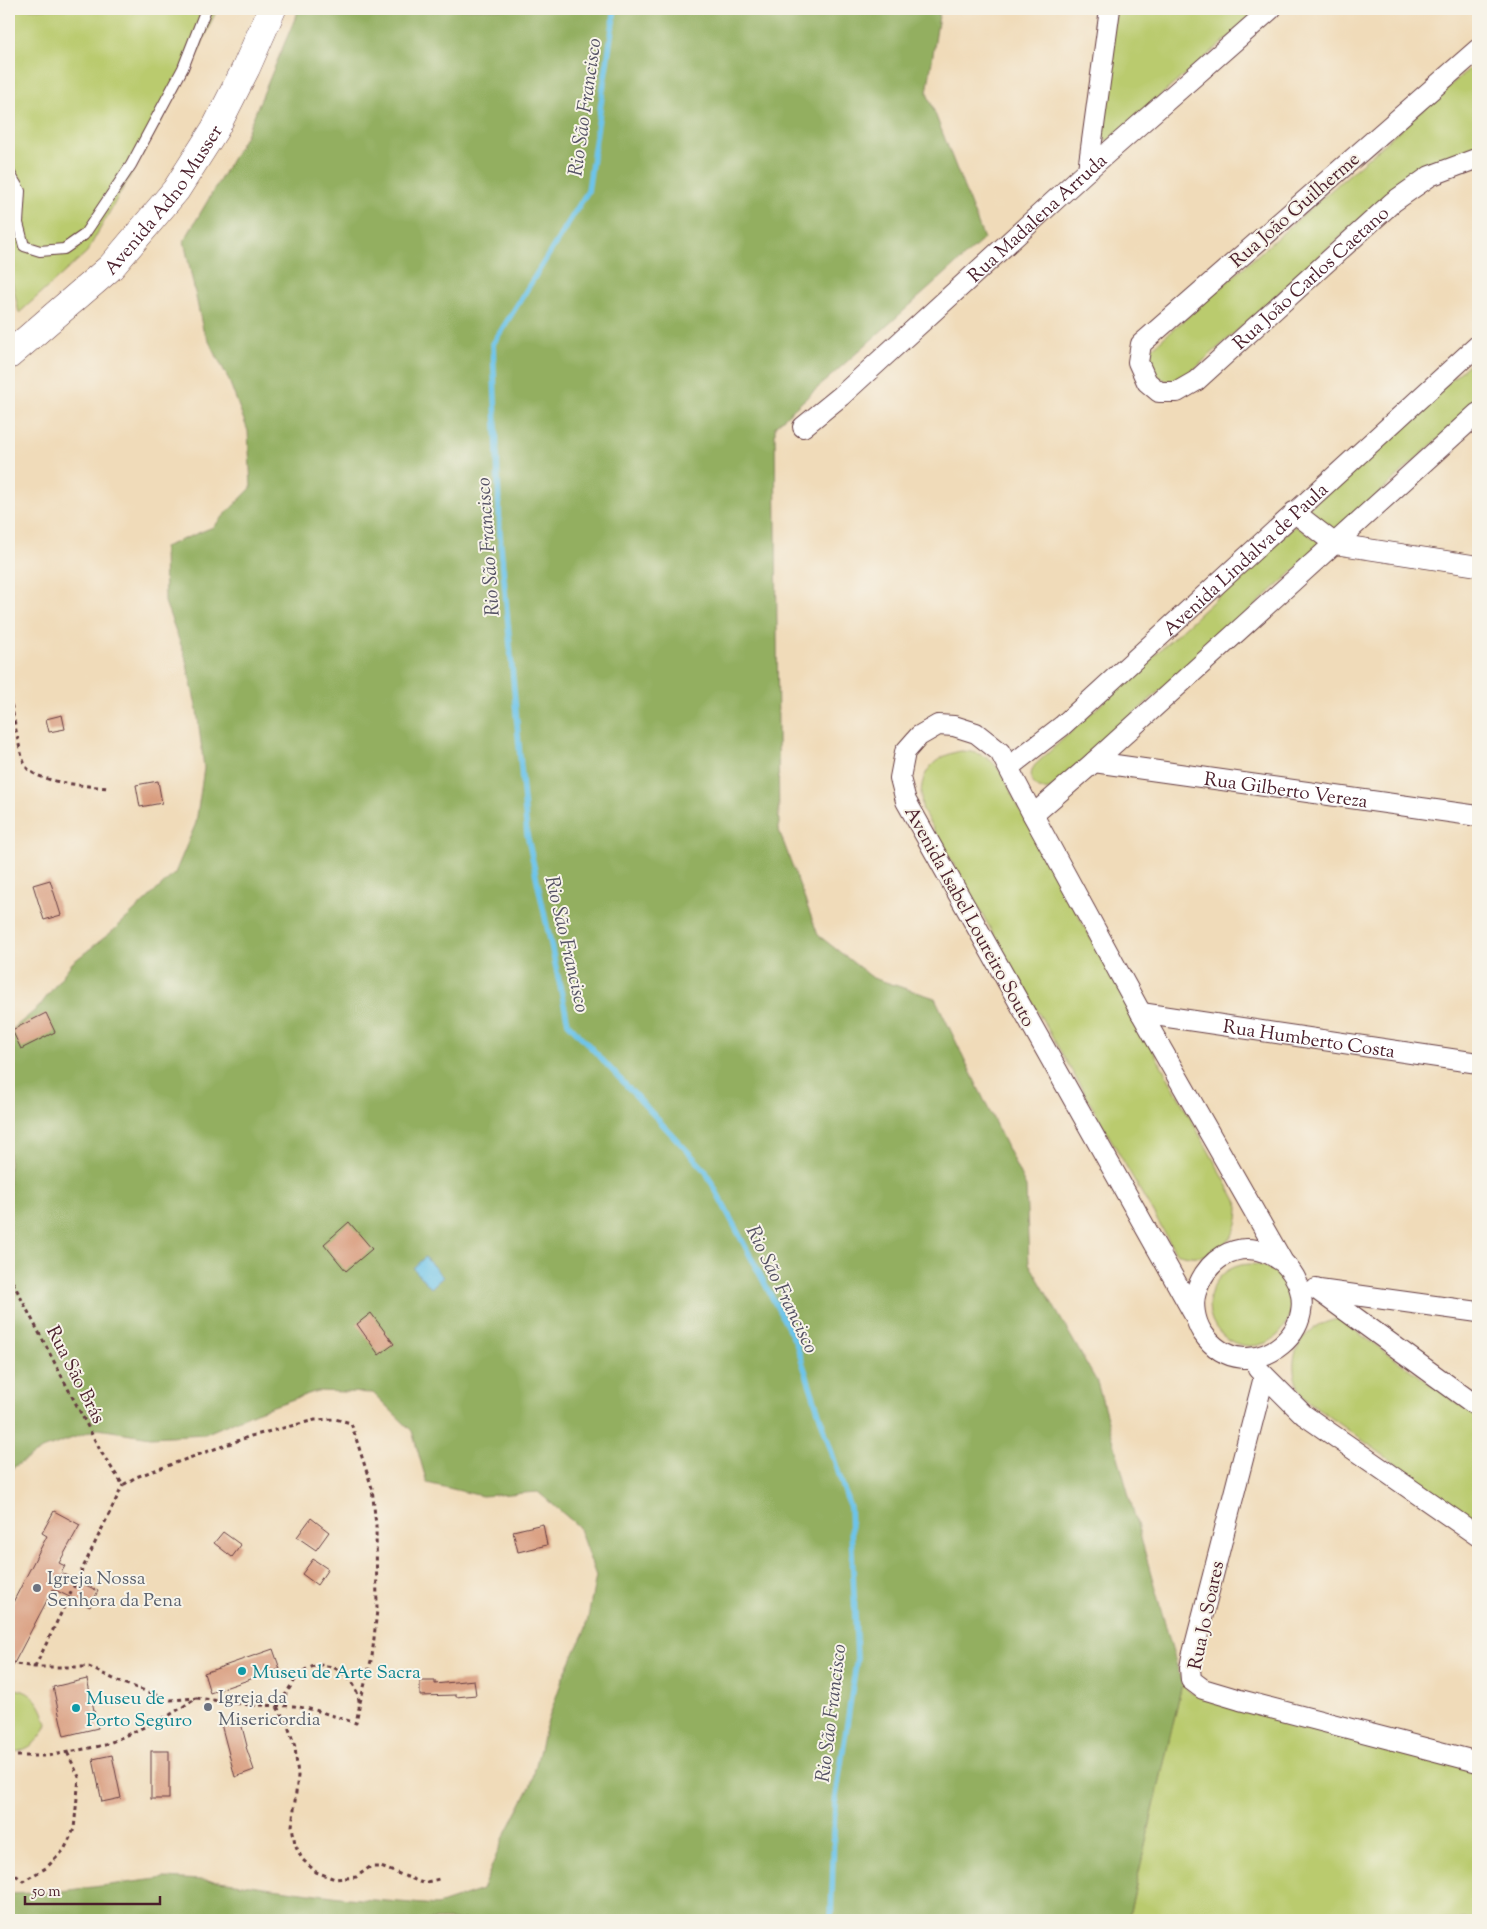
<svg xmlns="http://www.w3.org/2000/svg" width="1487" height="1929" viewBox="0 0 1487 1929" font-family="'Sorts Mill Goudy',serif">
<rect width="100%" height="100%" fill="#f7f3e8"/>
<filter id="ink" filterUnits="userSpaceOnUse"><feTurbulence type="fractalNoise" baseFrequency=".02" numOctaves="2"/><feDisplacementMap in="SourceGraphic" scale="10" xChannelSelector="R" yChannelSelector="G"/><feConvolveMatrix kernelMatrix="1 2 1 2 8 2 1 2 1" color-interpolation-filters="sRGB"/></filter>
<filter id="wash" filterUnits="userSpaceOnUse"><feTurbulence type="fractalNoise" baseFrequency=".0096" numOctaves="4" result="noise"/><feDisplacementMap in="SourceGraphic" scale="20" xChannelSelector="R" yChannelSelector="G"/><feGaussianBlur stdDeviation="1.12" result="paint"/><feColorMatrix in="noise" values="0 0 0 0 0 0 0 0 0 0 0 0 0 0 0 0 0 1.4 0 .05"/><feComposite in="paint" operator="in"/></filter>
<g filter="url(#wash)">
<rect width="100%" height="100%" fill="#f0dbb9"/>
<g fill="#bacb6e" stroke="#82754c">
<polygon points="9,9 217,9 192,66 87,252 19,313 9,267 9,203 12,190 9,184"/>
<polygon points="1115,9 1262,9 1107,141 1100,134"/>
<path d="M1478 61V148L1457 155 1388 194 1181 381C1160 385 1146 369 1151 349Z"/>
<polygon points="1478,356 1478,402 1339,530 1331,531 1304,512"/>
<path d="M1295 526 1318 541 1319 548 1050 789C1034 792 1026 777 1035 765Z"/>
<path d="M961 751C998 752 1003 777 1018 806L1239 1206C1240 1243 1211 1265 1176 1253L923 811C916 780 928 757 961 751Z"/>
<circle cx="1250" cy="1305" r="41"/>
<path d="M1339 1319 1478 1418V1523L1305 1399C1281 1364 1297 1326 1339 1319Z"/>
<polygon points="1182,1684 1191,1693 1478,1771 1478,1920 1128,1920"/>
<path d="M15 1689C35 1692 42 1706 47 1724 41 1740 27 1753 9 1752V1690Z"/>
</g>
<polygon fill="#93af61" stroke="#6e6746" points="299,9 940,9 927,93 984,239 775,426 779,830 818,935 873,978 935,998 1026,1187 1029,1263 1097,1382 1182,1684 1128,1920 9,1920 9,1894 53,1892 165,1878 219,1881 348,1898 437,1905 482,1890 503,1839 531,1785 545,1729 563,1677 586,1628 596,1576 578,1526 538,1492 482,1496 427,1483 412,1431 373,1393 317,1391 256,1412 205,1434 151,1437 98,1429 45,1448 9,1470 9,1032 39,1007 72,963 114,930 175,873 196,823 204,768 197,710 185,656 165,602 164,547 213,527 251,488 248,431 228,378 203,330 184,241 245,137"/>
<polygon fill="#6dc4ea" stroke="#5c728a" points="425,1257 443,1277 431,1288 413,1268"/>
<g fill="none" stroke-linecap="round" stroke-linejoin="round">
<polyline stroke="#6dc4ea" stroke-width="5.5" points="615,9 588,191 493,344 500,535 527,834 568,1023 705,1170 796,1343 850,1508 857,1658 835,1803 831,1920"/>
</g>
<g id="blocks">
<g fill="#d99d7f">
<polygon points="62,715 65,729 49,732 46,719"/>
<polygon points="158,781 162,803 140,807 136,785"/>
<polygon points="50,880 61,915 44,920 33,885"/>
<polygon points="46,1013 55,1032 21,1049 12,1030"/>
<polygon points="349,1222 372,1249 346,1271 324,1244"/>
<polygon points="371,1313 394,1344 379,1355 357,1324"/>
<polygon points="54,1511 80,1525 59,1563 65,1566 61,1573 98,1591 90,1607 53,1589 9,1673 9,1610 47,1536 42,1533"/>
<polygon points="311,1518 329,1532 316,1550 297,1537"/>
<polygon points="543,1524 547,1545 518,1552 513,1531"/>
<polygon points="223,1532 241,1545 232,1557 214,1543"/>
<polygon points="313,1559 328,1569 317,1585 302,1574"/>
<polygon points="273,1649 280,1669 210,1693 204,1673"/>
<polygon points="87,1679 98,1728 64,1736 53,1687"/>
<polygon points="474,1680 476,1695 456,1697 456,1695 420,1696 420,1681 435,1681 435,1684"/>
<polygon points="240,1719 247,1746 246,1747 254,1770 235,1777 221,1724"/>
<rect x="151" y="1751" width="18" height="48"/>
<polygon points="112,1755 121,1798 102,1802 93,1759"/>
</g>
</g>
</g>
<g filter="url(#ink)">
<use href="#blocks" fill-opacity="0" stroke="#633b40" stroke-width="1"/>
<g fill="none" stroke-linecap="round" stroke-linejoin="round">
<g stroke="#633b40" stroke-width="12">
<polyline id="service" points="9,172 20,191 18,223 24,246 40,251 64,249 84,235 131,165 183,68 206,9"/>
</g>
<g stroke="#633b40" stroke-width="22">
<g id="minor">
<path id="s1" d="M1478 49 1141 344 1138 362 1147 382 1159 392H1177L1196 381 1393 202 1430 176 1478 158"/>
<polyline points="1088,170 1110,9"/>
<path id="s2" d="M803 427 841 396 1088 170 1271 9"/>
<polyline points="1294,512 1335,544 1478,566"/>
<path id="s3" d="M1094 762 1478 816"/>
<path id="s4" d="M1009 767 1062 726 1478 345"/>
<polyline points="1033,815 1094,762 1478,413"/>
<path id="s5" d="M1141 1013 1478 1063"/>
<polyline points="1316,1289 1478,1407"/>
<polyline points="1319,1290 1478,1312"/>
<path d="M1195 1316 906 801 900 778 905 752 919 736 938 725 954 726 976 733 1000 752 1033 815 1141 1013 1283 1262C1342 1322 1247 1399 1202 1332 1195 1321 1192 1304 1196 1292 1206 1261 1234 1240 1267 1253 1272 1255 1278 1259 1283 1262"/>
<polyline points="1258,1369 1304,1415 1478,1536"/>
<polyline points="1264,1377 1192,1657 1190,1668 1191,1680 1203,1689 1240,1700 1478,1762"/>
</g>
</g>
<g stroke="#633b40" stroke-width="29">
<g id="primary">
<path id="s6" d="M9 355 111 267 176 190 215 129 246 68 272 9"/>
</g>
</g>
<g stroke="#633b40" stroke-width="3" stroke-dasharray="4 4" stroke-linecap="butt">
<path d="M9 689C11 703 20 761 27 768 39 783 89 786 108 788"/>
<polyline points="9,1275 101,1452 123,1485 136,1477 251,1436 315,1420 335,1419 351,1423 372,1488 376,1525 377,1610 372,1657 359,1706"/>
<polyline points="9,1663 35,1667 89,1667 120,1682 171,1700 197,1698"/>
<polyline points="35,1667 123,1485"/>
<polyline points="277,1707 287,1723 295,1747 298,1776 292,1826 295,1844 302,1859 316,1872 335,1879 356,1877 370,1867 381,1867 423,1883 439,1879"/>
<path d="M9 1756H48L105 1745 168 1716 197 1698 249 1705 294 1706 315 1710 356 1723C357 1718 358 1713 359 1708 361 1689 346 1669 327 1666 320 1664 312 1666 305 1670 294 1677 286 1696 277 1707"/>
<polyline points="9,1870 23,1881 46,1868 64,1850 74,1829 79,1777 67,1752"/>
</g>
<use href="#service" stroke="#fff" stroke-width="10"/>
<use href="#minor" stroke="#fff" stroke-width="20"/>
<use href="#primary" stroke="#fff" stroke-width="28"/>
</g>
</g>
<g fill="#6b7280" stroke="#f7f3e8" stroke-width="2">
<circle cx="37" cy="1588" r="5"/>
<circle cx="208" cy="1707" r="5"/>
</g>
<g fill="#0f9aa8" stroke="#f7f3e8" stroke-width="2">
<circle cx="242" cy="1671" r="5"/>
<circle cx="76" cy="1708" r="5"/>
</g>
<g text-anchor="middle" stroke-width="4" stroke-linejoin="round" paint-order="stroke">
<g font-size="19" fill="#4a1f2b" stroke="#f7f3e8">
<text dy="7" stroke="none"><textPath href="#s6" startOffset="220">Avenida Adno Musser</textPath></text>
<text transform="translate(1294 209) rotate(-41)" y="7">Rua João Guilherme</text>
<text dy="7" stroke="none"><textPath href="#s2" startOffset="314">Rua Madalena Arruda</textPath></text>
<text dy="7" stroke="none"><textPath href="#s1" startOffset="698">Rua João Carlos Caetano</textPath></text>
<text dy="7" stroke="none"><textPath href="#s4" startOffset="315">Avenida Lindalva de Paula</textPath></text>
<text dy="7" stroke="none"><textPath href="#s3" startOffset="194">Rua Gilberto Vereza</textPath></text>
<text transform="translate(971 916) rotate(61)" y="7">Avenida Isabel Loureiro Souto</text>
<text dy="7" stroke="none"><textPath href="#s5" startOffset="170">Rua Humberto Costa</textPath></text>
<text transform="translate(77 1374) rotate(63)" y="7">Rua São Brás</text>
<text transform="translate(1205 1615) rotate(-78)" y="7">Rua Jo Soares</text>
</g>
<g font-size="19" fill="#5b616d" stroke="#f7f3e8" text-anchor="start">
<text x="47" y="1584">Igreja Nossa<tspan x="47" dy="22">Senhora da Pena</tspan></text>
<text x="218" y="1703">Igreja da<tspan x="218" dy="22">Misericordia</tspan></text>
</g>
<g font-size="19" fill="#0d838f" stroke="#f7f3e8" text-anchor="start">
<text x="252" y="1678">Museu de Arte Sacra</text>
<text x="86" y="1704">Museu de<tspan x="86" dy="22">Porto Seguro</tspan></text>
</g>
<g font-size="20" font-style="italic" fill="#545164" stroke="#f7f3e8">
<text transform="translate(584 107) rotate(-82)" y="7">Rio São Francisco</text>
<text transform="translate(487 547) rotate(-94)" y="7">Rio São Francisco</text>
<text transform="translate(568 944) rotate(77)" y="7">Rio São Francisco</text>
<text transform="translate(783 1289) rotate(64)" y="7">Rio São Francisco</text>
<text transform="translate(830 1713) rotate(-83)" y="7">Rio São Francisco</text>
</g>
</g>
<rect width="1487" height="1929" fill="none" stroke="#f7f3e8" stroke-width="30"/>
<path d="M25 1896v8h135v-8" fill="none" stroke="#4a1f2b" stroke-width="2.5"/>
<text x="32" y="1896" font-size="15" fill="#4a1f2b" stroke="#f7f3e8" stroke-width="4" paint-order="stroke">50 m</text>
</svg>
